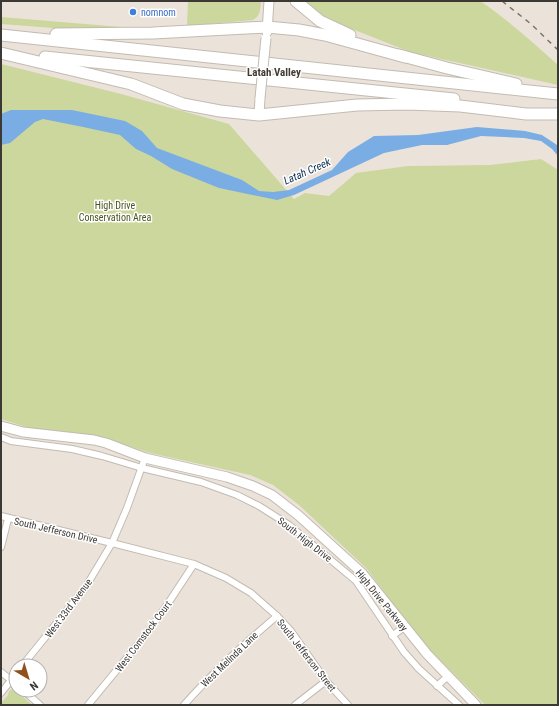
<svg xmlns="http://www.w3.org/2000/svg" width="559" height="706" viewBox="0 0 559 706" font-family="'Roboto Condensed',sans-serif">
<rect width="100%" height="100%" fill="#ebe3d9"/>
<g fill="#ccd79d">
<path d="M188 1H261C260 10 261 15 253 20L187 26Z"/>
<path d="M305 1H480C508 20 533 42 558 65V85L410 52 342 25 322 15 309 6Z"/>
<polygon points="1,17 145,29 91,31 1,24"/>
<polygon points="1,64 121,94 229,124 294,199 305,193 329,196 356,173 408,166 490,165 541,159 558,170 558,705 485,705 422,642 367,569 299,505 273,485 250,475 150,453 105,438 32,429 1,419"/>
<polygon points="14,688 19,690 20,694 32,705 1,705 1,703 8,695 9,691"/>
</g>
<polygon fill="#7aade4" points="11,110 72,110 125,121 142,131 157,148 242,180 259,191 273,192 289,190 332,170 348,152 374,136 418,135 477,127 525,131 542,135 557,145 558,146 558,156 552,149 541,141 524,138 481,136 447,145 422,145 384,153 294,195 277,200 219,188 172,169 151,156 136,149 120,135 83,127 43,119 35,122 10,143 1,145 1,114"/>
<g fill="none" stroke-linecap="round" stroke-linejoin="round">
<g stroke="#c2bbb1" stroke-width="8">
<g id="street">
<polyline points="1,437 11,441 72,449 102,456 142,468 201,482 237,495 259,506 289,525 356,581 404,652 419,669 459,705"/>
<polyline points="1,516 112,543 194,564 226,578 251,593 277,616 291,631 326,681 348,705"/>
<polyline points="1,547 8,519"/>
<polyline points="392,636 404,627"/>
<polyline points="22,666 85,588 112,543 127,508 145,458"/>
<polyline points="1,672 16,684"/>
<polyline points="437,686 448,676"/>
<polyline points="23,690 40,705"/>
<polyline points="1,693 16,674"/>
<polyline points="88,705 144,637 165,608 194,564"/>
<path d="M184 705C212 673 244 644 277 616"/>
<polyline points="295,705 326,681"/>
</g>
</g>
<g stroke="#c2bbb1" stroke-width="11">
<g id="secondary">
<polyline points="267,32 269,1"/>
<polyline points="259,115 260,98"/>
<polyline points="1,426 23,432 94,440 106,443 145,458 227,477 253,486 272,495 298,515 362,573 427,654 476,705"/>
</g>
</g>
<g stroke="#c2bbb1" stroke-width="13">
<g id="highway">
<polyline points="296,1 320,21 350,35"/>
<polyline points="56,34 153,33 267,27 299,30 325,35 405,57"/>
<polyline points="1,35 558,94"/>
<polyline points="1,53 131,84 183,104 220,111 259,115 357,105 407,104 460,106 526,114 558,114"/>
<polyline points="399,55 447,68 516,84"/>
<polyline points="45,57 454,99"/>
</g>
</g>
<use href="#street" stroke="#fff" stroke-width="6"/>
<use href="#secondary" stroke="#fff" stroke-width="9"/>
<use href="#highway" stroke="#fff" stroke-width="11"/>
<polyline stroke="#79746e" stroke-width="1.5" stroke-dasharray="5 5" stroke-linecap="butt" points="502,1 531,24 558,50"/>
<g stroke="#c2bbb1" stroke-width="11" stroke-linecap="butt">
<polyline id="secondary-bridge" points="260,98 266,38"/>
</g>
<use href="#secondary-bridge" stroke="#fff" stroke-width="9"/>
</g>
<circle fill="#3f7fe0" stroke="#fff" stroke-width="1.5" cx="133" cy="12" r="4"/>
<g text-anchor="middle" stroke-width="3" stroke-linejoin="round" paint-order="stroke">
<g font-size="10" fill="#366cbe" stroke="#fff" text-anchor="start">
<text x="141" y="16">nomnom</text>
</g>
<g font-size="10" fill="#4b541f" stroke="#fff">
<text x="115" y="209">High Drive<tspan x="115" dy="12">Conservation Area</tspan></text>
</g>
<g font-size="10" fill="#3c3935" stroke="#fff">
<text transform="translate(56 530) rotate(13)" y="4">South Jefferson Drive</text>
<text transform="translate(305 539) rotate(38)" y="4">South High Drive</text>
<text transform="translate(382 600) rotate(51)" y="4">High Drive Parkway</text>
<text transform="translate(68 608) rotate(-53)" y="4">West 33rd Avenue</text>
<text transform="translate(143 636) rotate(-53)" y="4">West Comstock Court</text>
<text transform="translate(307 655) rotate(52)" y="4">South Jefferson Street</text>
<text transform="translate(229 659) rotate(-44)" y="4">West Melinda Lane</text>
</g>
<g font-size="11" font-weight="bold" fill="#413b33" stroke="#fff">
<text x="274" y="76">Latah Valley</text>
</g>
<g font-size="11" font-style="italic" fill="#0c3255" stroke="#fff">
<text transform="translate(307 171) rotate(-24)" y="4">Latah Creek</text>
</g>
</g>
<rect width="559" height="706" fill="none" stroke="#3c3935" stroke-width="4"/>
<g transform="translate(28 678) rotate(142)"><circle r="19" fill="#ffffff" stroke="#b1b0ae"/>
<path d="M0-3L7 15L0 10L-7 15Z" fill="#91511b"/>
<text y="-6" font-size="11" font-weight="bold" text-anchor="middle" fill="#3c3935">N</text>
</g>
</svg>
